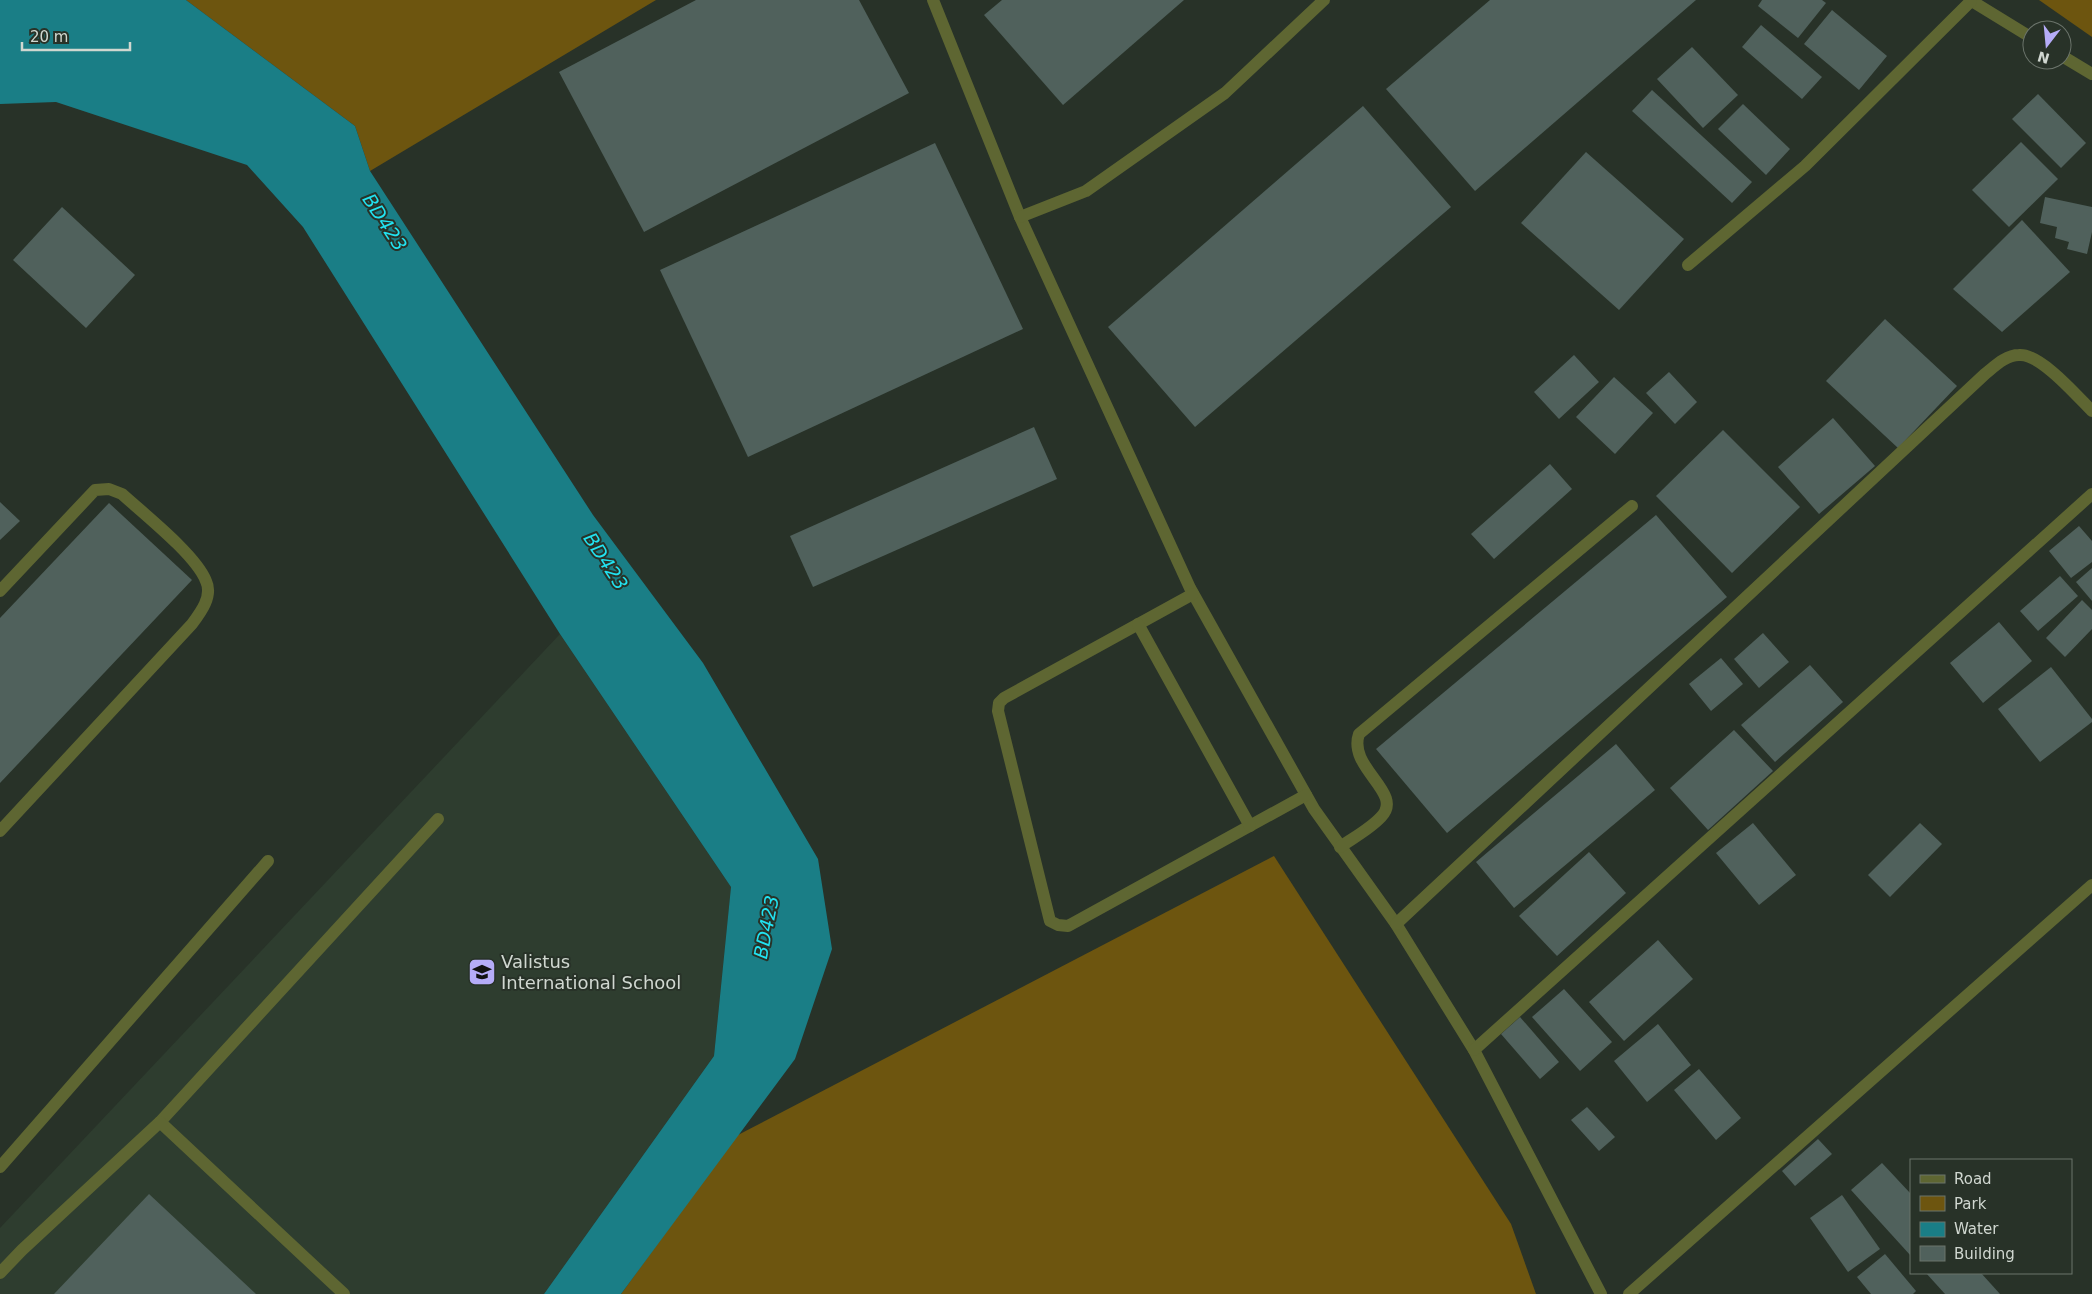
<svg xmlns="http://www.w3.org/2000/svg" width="2092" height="1294" viewBox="0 0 2092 1294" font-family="'DejaVu Sans',sans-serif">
<rect width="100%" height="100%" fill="#283228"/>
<polygon fill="#2e3d2f" points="560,634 731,887 714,1056 544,1294 0,1294 0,1228"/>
<g fill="#6d550f">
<polygon points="186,0 656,0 370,171 355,126"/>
<polygon points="2039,0 2092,0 2092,37"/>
<polygon points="1274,856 1511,1224 1536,1294 621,1294 736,1136"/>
</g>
<polygon fill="#1a7e86" points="0,0 186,0 355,126 370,171 593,515 703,663 818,859 832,949 795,1059 621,1294 544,1294 714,1056 731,887 560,634 303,227 247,165 56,102 0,104"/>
<g fill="#50615c">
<polygon points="696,0 859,0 909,93 644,232 559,72"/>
<polygon points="1002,0 1184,0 1063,105 984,15"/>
<polygon points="1490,0 1696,0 1475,191 1386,89"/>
<polygon points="1762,0 1822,0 1826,3 1798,38 1758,6"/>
<polygon points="1832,10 1887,56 1859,90 1804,44"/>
<polygon points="1761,25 1822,77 1802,99 1742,47"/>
<polygon points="1692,47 1738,95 1703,128 1657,79"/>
<polygon points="1652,90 1752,182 1732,203 1632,111"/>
<polygon points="2038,94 2086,143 2061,168 2012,119"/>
<polygon points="1743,104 1790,149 1766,175 1718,129"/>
<polygon points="1363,106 1451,207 1195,427 1108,327"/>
<polygon points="2021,142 2058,179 2009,227 1972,190"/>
<polygon points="935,143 1023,329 748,457 660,270"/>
<polygon points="1586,152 1684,239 1619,310 1521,223"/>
<polygon points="2045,197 2092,207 2092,232 2087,254 2067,249 2069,242 2055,238 2057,227 2040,223"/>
<polygon points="62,207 135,275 86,328 13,260"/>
<polygon points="2022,220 2070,272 2002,332 1953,289"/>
<polygon points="1885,319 1957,386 1898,448 1826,381"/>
<polygon points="1574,355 1599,382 1559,419 1534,392"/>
<polygon points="1669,372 1697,402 1675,424 1646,393"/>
<polygon points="1614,377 1653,413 1615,454 1576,417"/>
<polygon points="1833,418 1875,466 1819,514 1778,467"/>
<polygon points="1034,427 1057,479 813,587 790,536"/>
<polygon points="1723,430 1800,507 1732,573 1656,496"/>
<polygon points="1550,464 1572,489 1494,559 1471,534"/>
<polygon points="0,502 20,521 0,540"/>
<polygon points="109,503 192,580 0,783 0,618"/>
<polygon points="1656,515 1727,597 1447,833 1376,749"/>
<polygon points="2079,526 2092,541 2092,562 2071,578 2049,551"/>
<polygon points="2092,568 2092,601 2076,582"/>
<polygon points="2060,576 2078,596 2038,631 2020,611"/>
<polygon points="2082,600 2092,610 2092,629 2065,657 2046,638"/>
<polygon points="1999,622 2032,661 1983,703 1950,663"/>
<polygon points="1763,633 1789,662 1759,688 1734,659"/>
<polygon points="1721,658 1743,684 1711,711 1689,684"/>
<polygon points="1810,665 1843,702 1775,762 1741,725"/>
<polygon points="2051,667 2092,719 2092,722 2040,762 1998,709"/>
<polygon points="1734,730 1773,771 1708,830 1670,788"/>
<polygon points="1616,744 1655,790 1514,908 1476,862"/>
<polygon points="1753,823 1796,875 1759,905 1716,853"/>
<polygon points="1920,823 1942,844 1890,897 1868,875"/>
<polygon points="1589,852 1626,893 1557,956 1519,916"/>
<polygon points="1658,940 1693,979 1624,1041 1589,1002"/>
<polygon points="1564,989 1612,1042 1580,1071 1532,1017"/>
<polygon points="1520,1017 1559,1062 1540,1079 1501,1034"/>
<polygon points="1658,1024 1691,1065 1647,1102 1614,1061"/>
<polygon points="1699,1069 1741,1118 1716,1140 1674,1090"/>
<polygon points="1587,1107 1615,1137 1599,1151 1571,1120"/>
<polygon points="1818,1139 1832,1154 1795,1186 1782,1171"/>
<polygon points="1882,1163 1911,1194 1911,1256 1851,1190"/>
<polygon points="149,1194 256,1294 54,1294"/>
<polygon points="1842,1195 1880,1249 1848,1272 1810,1218"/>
<polygon points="1885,1254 1916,1291 1913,1294 1871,1294 1857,1277"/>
<polygon points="1926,1273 1981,1273 2000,1294 1945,1294"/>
</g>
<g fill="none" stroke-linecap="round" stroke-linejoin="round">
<g stroke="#5e6632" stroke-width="12">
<polyline points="933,0 1020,217 1190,588 1314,809 1396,924 1474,1050 1601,1294"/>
<polyline points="1970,0 2032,38"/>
<polyline points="2062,56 2092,74"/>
<polyline points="1020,217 1086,191 1225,93 1324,0"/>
<polyline points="1688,265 1805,166 1971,1"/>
<path d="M0 591 95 490 109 489 122 494C144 514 196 555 206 581 213 596 201 612 192 624L0 831"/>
<polyline points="1193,594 1004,698 999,703 998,711 1050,921 1058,925 1068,926 1306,795"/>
<polyline points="1138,624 1250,826"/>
<path d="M1340 847C1353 838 1370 829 1381 817 1405 793 1347 768 1359 734L1632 506"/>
<path d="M1396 924 1985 374C1995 366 2006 355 2019 355 2040 353 2077 396 2092 411"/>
<polyline points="1474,1050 2092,494"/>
<polyline points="160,1122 438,819"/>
<polyline points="0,1167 268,861"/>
<polyline points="0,1273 22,1250 160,1122 344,1294"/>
<polyline points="1629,1294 2092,885"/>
</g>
</g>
<defs>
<g id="school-square" transform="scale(1.4375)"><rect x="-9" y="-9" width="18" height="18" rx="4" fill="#b5acf8" stroke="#283228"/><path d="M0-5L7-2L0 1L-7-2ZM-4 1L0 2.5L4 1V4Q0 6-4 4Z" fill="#111"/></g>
</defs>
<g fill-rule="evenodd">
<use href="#school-square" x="482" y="972"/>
</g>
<g text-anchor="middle" stroke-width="4" stroke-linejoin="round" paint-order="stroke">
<g font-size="18" fill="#d0d7d0" stroke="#283228" text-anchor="start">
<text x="501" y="968">Valistus<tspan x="501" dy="21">International School</tspan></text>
</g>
<g font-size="19" font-style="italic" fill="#22e3f1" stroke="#283228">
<text transform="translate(385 222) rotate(57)" y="7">BD423</text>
<text transform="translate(606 561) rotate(57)" y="7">BD423</text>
<text transform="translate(766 927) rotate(-79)" y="7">BD423</text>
</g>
</g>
<rect x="1910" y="1159" width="162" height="115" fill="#283228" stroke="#6b746b"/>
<rect x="1920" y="1175" width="25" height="8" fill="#5e6632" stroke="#6b746b"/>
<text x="1954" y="1184" font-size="15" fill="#d0d7d0">Road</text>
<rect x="1920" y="1196" width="25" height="15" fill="#6d550f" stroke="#6b746b"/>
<text x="1954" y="1209" font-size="15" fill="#d0d7d0">Park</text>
<rect x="1920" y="1222" width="25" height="15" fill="#1a7e86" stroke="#6b746b"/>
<text x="1954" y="1234" font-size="15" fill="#d0d7d0">Water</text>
<rect x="1920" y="1246" width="25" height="15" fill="#50615c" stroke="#6b746b"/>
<text x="1954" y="1259" font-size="15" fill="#d0d7d0">Building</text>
<g transform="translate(2047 45) rotate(196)"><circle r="24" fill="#283228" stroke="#6b746b"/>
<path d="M0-4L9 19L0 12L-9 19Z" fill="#b5acf8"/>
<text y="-8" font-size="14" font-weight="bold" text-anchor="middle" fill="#d0d7d0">N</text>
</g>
<path d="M22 42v8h108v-8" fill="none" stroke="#d0d7d0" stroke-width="2.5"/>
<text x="30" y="42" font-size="15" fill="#d0d7d0" stroke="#283228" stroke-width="4" paint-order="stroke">20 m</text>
</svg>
